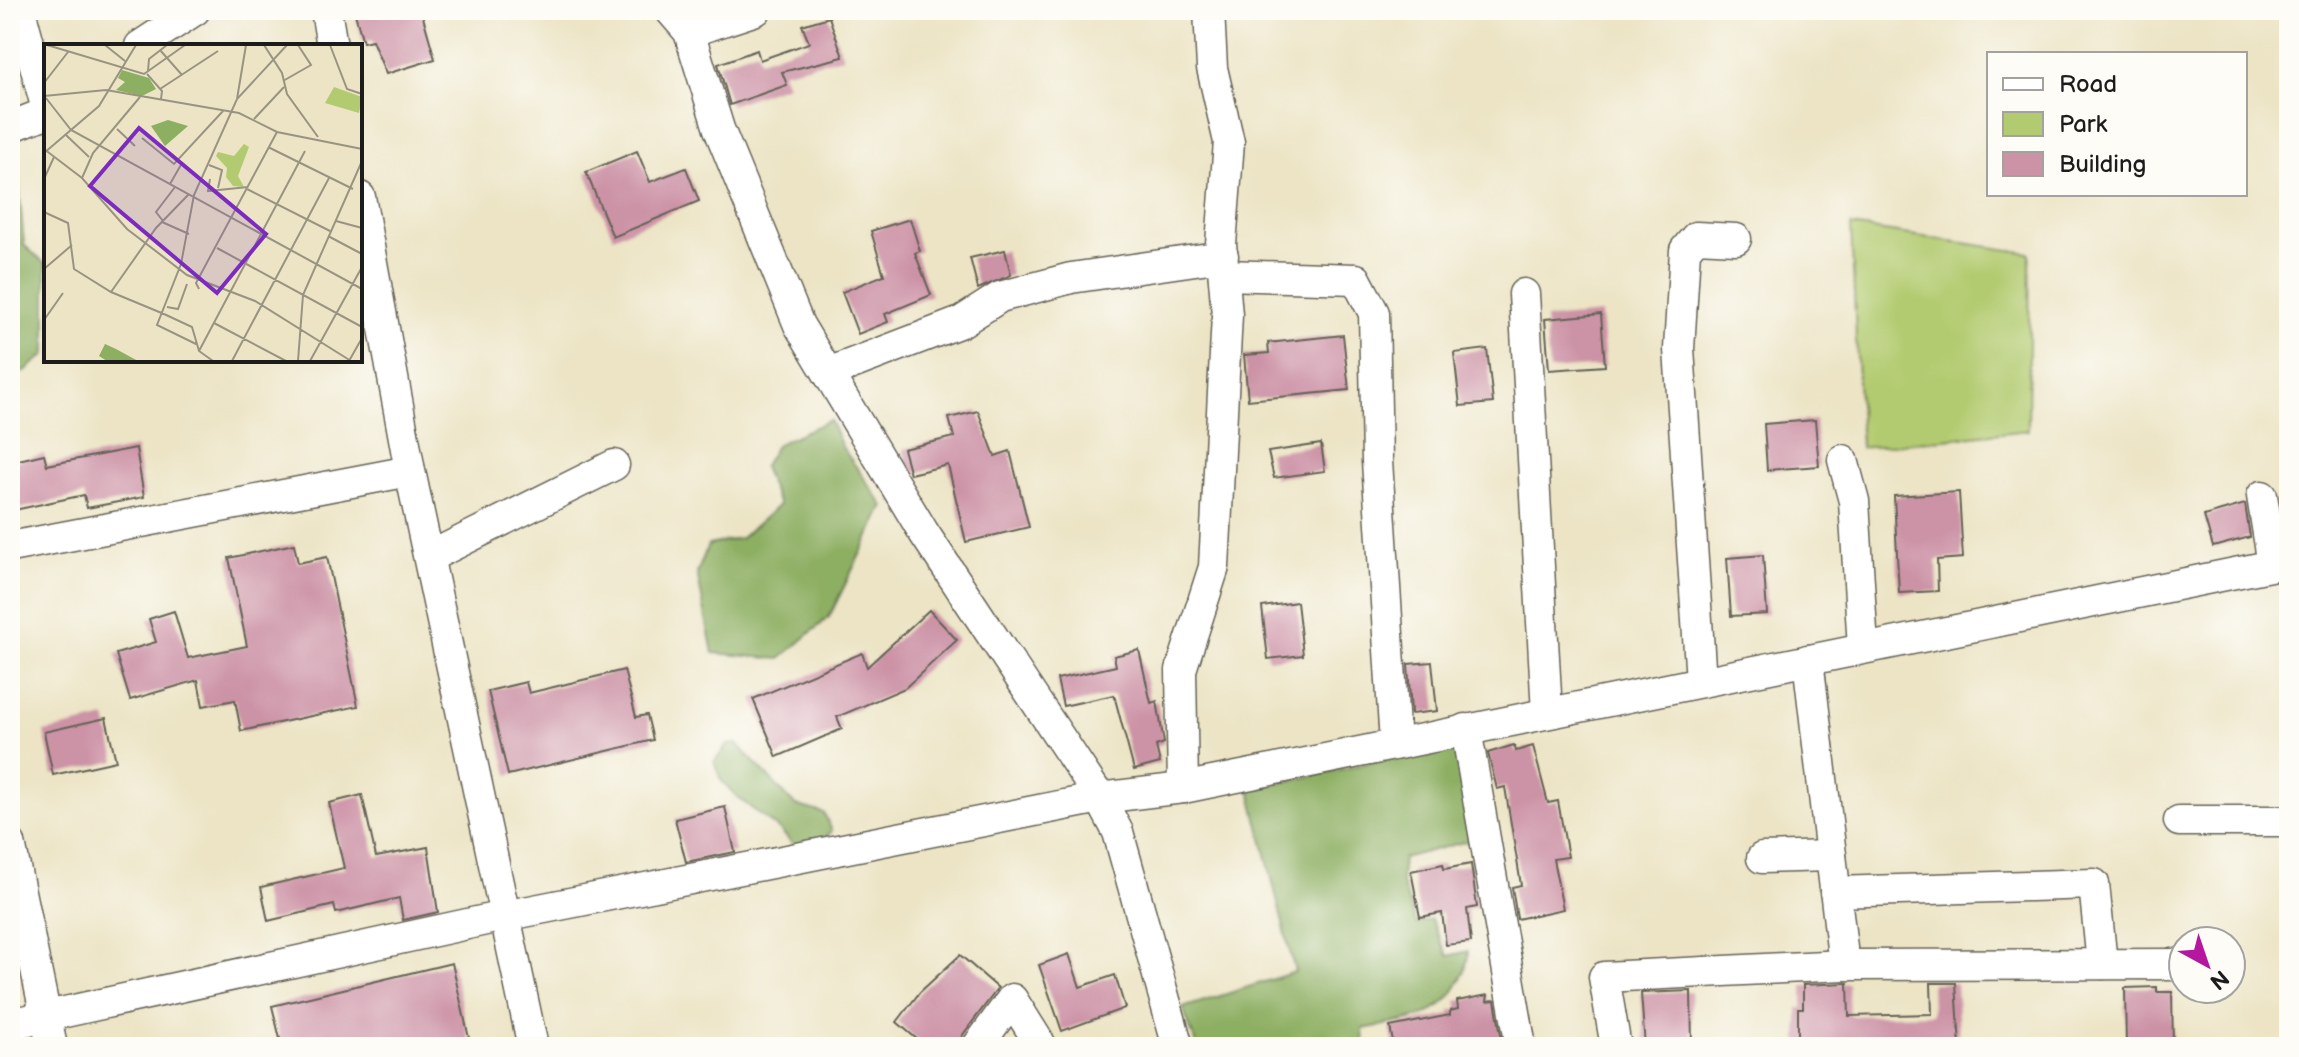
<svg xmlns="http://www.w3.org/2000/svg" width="2299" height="1057" viewBox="0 0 2299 1057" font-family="'Balsamiq Sans',sans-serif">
<rect width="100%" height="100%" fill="#fdfcf7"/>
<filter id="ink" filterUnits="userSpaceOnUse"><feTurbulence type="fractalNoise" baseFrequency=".0125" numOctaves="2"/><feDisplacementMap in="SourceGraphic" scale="16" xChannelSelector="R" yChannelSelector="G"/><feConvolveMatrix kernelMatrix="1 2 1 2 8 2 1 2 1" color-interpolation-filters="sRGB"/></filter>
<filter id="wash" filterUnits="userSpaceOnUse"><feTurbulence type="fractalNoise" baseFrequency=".006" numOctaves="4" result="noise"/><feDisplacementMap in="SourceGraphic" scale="32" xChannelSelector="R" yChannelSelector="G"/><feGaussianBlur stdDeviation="1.8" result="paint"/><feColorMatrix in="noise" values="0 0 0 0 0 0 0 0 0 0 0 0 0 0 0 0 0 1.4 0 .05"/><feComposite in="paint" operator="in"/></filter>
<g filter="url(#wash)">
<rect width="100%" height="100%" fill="#ece4c5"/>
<polygon fill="#b2cb70" stroke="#677446" stroke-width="2" points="1851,226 2030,253 2028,430 1861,448"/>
<g fill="#8daf62" stroke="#54663f" stroke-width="2">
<polygon points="16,151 24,245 46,265 46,354 25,371 10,377 10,153"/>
<polygon points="830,420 842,447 884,506 829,617 780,659 713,653 697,573 708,545 741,538 779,505 763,467 777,444"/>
<path d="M1459 742 1472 840 1403 858 1401 880 1416 924 1431 919 1448 956 1468 951C1468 963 1465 970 1460 981 1439 1022 1404 1020 1363 1029L1364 1047H1197L1183 1008 1295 972 1250 790Z"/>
<polygon points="737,744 795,805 824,813 832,831 821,842 793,845 781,831 737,797 721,780 714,762 728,745"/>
</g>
<g id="blocks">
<g fill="#cc92a6">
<polygon points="354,10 421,10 435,59 386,74 372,40 363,42"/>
<polygon points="829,17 843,57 782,72 787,85 730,105 718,64 757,50 760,60 809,43 802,25"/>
<polygon points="637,151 650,182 686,168 699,201 613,237 586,172"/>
<polygon points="910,219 920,251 915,253 931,295 885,314 888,322 858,334 842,292 884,275 871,231"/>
<polygon points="1005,250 1011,275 978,289 970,258"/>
<polygon points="1601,314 1605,366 1549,370 1545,319"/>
<polygon points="1343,335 1349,390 1248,400 1244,355 1269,353 1268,343"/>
<polygon points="1487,349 1493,403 1460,406 1454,353"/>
<polygon points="978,411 995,456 1010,451 1029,527 966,542 948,465 910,474 903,449 954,437 949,418"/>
<polygon points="1815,420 1819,466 1767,470 1764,424"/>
<polygon points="1321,444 1325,471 1274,478 1268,452"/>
<polygon points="136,448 144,497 87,508 84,495 10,511 10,462 44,454 47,465"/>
<polygon points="1959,492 1963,558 1937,560 1938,591 1899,593 1894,496"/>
<polygon points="2245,504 2250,537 2213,547 2204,516"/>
<polygon points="294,544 298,563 327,557 358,706 241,731 235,700 203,706 198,680 130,700 116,654 156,642 149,619 174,611 188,658 247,646 229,558"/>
<polygon points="1763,555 1767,614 1731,616 1727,558"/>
<polygon points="1297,602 1303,655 1268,659 1262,607"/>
<polygon points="929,610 957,640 905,688 837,717 842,729 777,757 753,699 862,653 867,667"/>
<polygon points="1139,650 1151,703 1157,701 1164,743 1156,746 1160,763 1134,770 1114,695 1063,706 1057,679 1116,666 1114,656"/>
<polygon points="1432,662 1437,711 1411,714 1408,664"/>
<polygon points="624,670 636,717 647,715 653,740 508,775 488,691 526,682 529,693"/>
<polygon points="106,718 116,761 53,775 44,732"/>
<polygon points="1514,745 1516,751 1533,746 1548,803 1558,801 1568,857 1553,859 1563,909 1517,919 1512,887 1521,885 1505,787 1497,789 1488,753"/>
<polygon points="362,795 376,857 428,847 438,912 403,920 399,898 336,913 334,905 268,921 261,887 344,868 329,803"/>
<polygon points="725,807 735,852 686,862 675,819"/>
<polygon points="1443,864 1444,869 1471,864 1477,907 1467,909 1471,942 1446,945 1442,913 1420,917 1411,871"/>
<polygon points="1069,954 1080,987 1115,975 1125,1008 1062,1031 1039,965"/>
<polygon points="960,955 998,988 962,1036 959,1047 926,1047 897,1022 920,992"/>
<polygon points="452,963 471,1047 282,1047 272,1006"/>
<polygon points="1848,983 1849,1016 1932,1014 1931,983 1956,983 1960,1047 1798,1047 1798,1008 1803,1008 1803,985"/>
<polygon points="2157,987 2157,992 2172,992 2173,1047 2126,1047 2125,988"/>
<polygon points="1691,991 1692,1047 1645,1047 1641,993"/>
<polygon points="1488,995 1487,1001 1495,1000 1503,1047 1394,1047 1390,1027 1450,1015 1450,1011 1458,1009 1457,1001"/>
</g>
</g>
</g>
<g filter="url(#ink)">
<use href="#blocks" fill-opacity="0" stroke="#656257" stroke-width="2"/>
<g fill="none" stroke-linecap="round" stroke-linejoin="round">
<g stroke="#656257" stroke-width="33">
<g id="minor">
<polyline points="20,10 46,106"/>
<polyline points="326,10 332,46"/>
<polyline points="670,10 689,32 719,129 799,325 924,533 1100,798 1118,832 1178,1047"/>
<polyline points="689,32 756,10"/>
<polyline points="140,46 195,10"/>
<polyline points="10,127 46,113"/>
<polyline points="360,197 410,471 533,1047"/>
<polyline points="1224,275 1356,279 1374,313 1377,461 1395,744"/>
<polyline points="1524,294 1547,713"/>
<polyline points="828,373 961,322 1000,297 1071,278 1223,256"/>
<polyline points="1843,460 1854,501 1863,648"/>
<polyline points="2262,496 2273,565"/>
<polyline points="10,547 410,471"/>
<polyline points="429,557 614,465"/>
<polyline points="1808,660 1844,965"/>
<polyline points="1701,681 1679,349 1685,250 1696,237 1736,239"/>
<polyline points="1466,729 1521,1047"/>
<polyline points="1183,788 1181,670 1214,567 1227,315 1221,244 1229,142 1212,68 1209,10"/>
<polyline points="2179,821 2289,821"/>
<polyline points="10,843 52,1047"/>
<polyline points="1762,858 1831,856"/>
<polyline points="1835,892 2094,884 2102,964"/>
<polyline points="10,1024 504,916 1100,798 1183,788 2289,562"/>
<polyline points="977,1047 1012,999 1042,1047"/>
<polyline points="1616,1047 1604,977 1844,965 2179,964"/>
</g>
</g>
<use href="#minor" stroke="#fff" stroke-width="30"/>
</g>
</g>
<g transform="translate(44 44)">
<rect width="318" height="318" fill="#ece4c5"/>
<path d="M290 43 318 53 315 69 281 59ZM200 100 205 103 194 132 200 143 189 142 182 133 183 124 172 112 174 108 190 112Z" fill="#b2cb70"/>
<path d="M78 26 105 34 112 45 98 52 72 46 81 38 74 34ZM124 76 144 82 121 102 107 82ZM61 300 72 305 94 317H63L55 312Z" fill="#8daf62"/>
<path fill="none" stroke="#999481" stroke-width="2" d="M3 1 100 30 141 1M61 1 81 17M220 1 238 29 243 50 274 93M286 1 303 45 318 50M116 6 138 31M104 27 105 15 123 1M103 30 118 47 117 55M239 37 267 21 254 1M0 39 24 8M116 45 174 7M0 52 62 46 195 69 233 88 318 105M2 54 27 86 318 245M193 55 202 1M210 75 240 43M73 85 91 102M22 91 45 113M98 94 130 120 179 67M224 103 309 145M0 105 38 134 83 185 143 231 211 257 307 317M0 109 55 62 92 1M165 121 178 126 174 144M38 134 49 109 96 53M0 135 10 113M166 135 164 147 204 143M126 140 138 119M203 145 286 187M0 168 24 179 30 225 67 248 120 270M119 177 112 168 131 143M292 177 318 184M118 178 145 190M284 192 318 210M173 204 318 283M0 225 28 201M155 245 152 239 233 88M67 248 112 184 145 150M123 263 134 265 143 240M120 270 148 283 155 307 169 317M0 276 19 249M170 279 242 317M152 300 113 281 137 220 150 151 193 55 243 1M155 307 261 107M188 317 285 134M254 317 259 251 318 117M266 317 318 223M305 317 318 294"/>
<path fill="#7b2cbf" fill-opacity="0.15" stroke="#7b2cbf" stroke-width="4" d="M95 84 222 190 173 249 46 142Z"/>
<rect width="318" height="318" fill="none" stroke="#1c1c1c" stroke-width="4"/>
</g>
<rect width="2299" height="1057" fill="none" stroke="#fdfcf7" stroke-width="40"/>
<rect x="1987" y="52" width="260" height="144" fill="#fdfcf7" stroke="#a3a29f" stroke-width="2"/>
<rect x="2003" y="78" width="40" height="12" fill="#ffffff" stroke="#a3a29f" stroke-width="2"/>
<text x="2059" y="92" font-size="24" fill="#1c1c1c">Road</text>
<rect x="2003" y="112" width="40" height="24" fill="#b2cb70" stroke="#a3a29f" stroke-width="2"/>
<text x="2059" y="132" font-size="24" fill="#1c1c1c">Park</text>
<rect x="2003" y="152" width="40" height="24" fill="#cc92a6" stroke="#a3a29f" stroke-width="2"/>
<text x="2059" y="172" font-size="24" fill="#1c1c1c">Building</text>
<g transform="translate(2207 965) rotate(140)"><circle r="38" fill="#fdfcf7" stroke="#a3a29f" stroke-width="2"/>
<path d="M0-6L14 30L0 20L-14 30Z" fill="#b5179e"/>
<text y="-12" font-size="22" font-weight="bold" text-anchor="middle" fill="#1c1c1c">N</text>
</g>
</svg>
